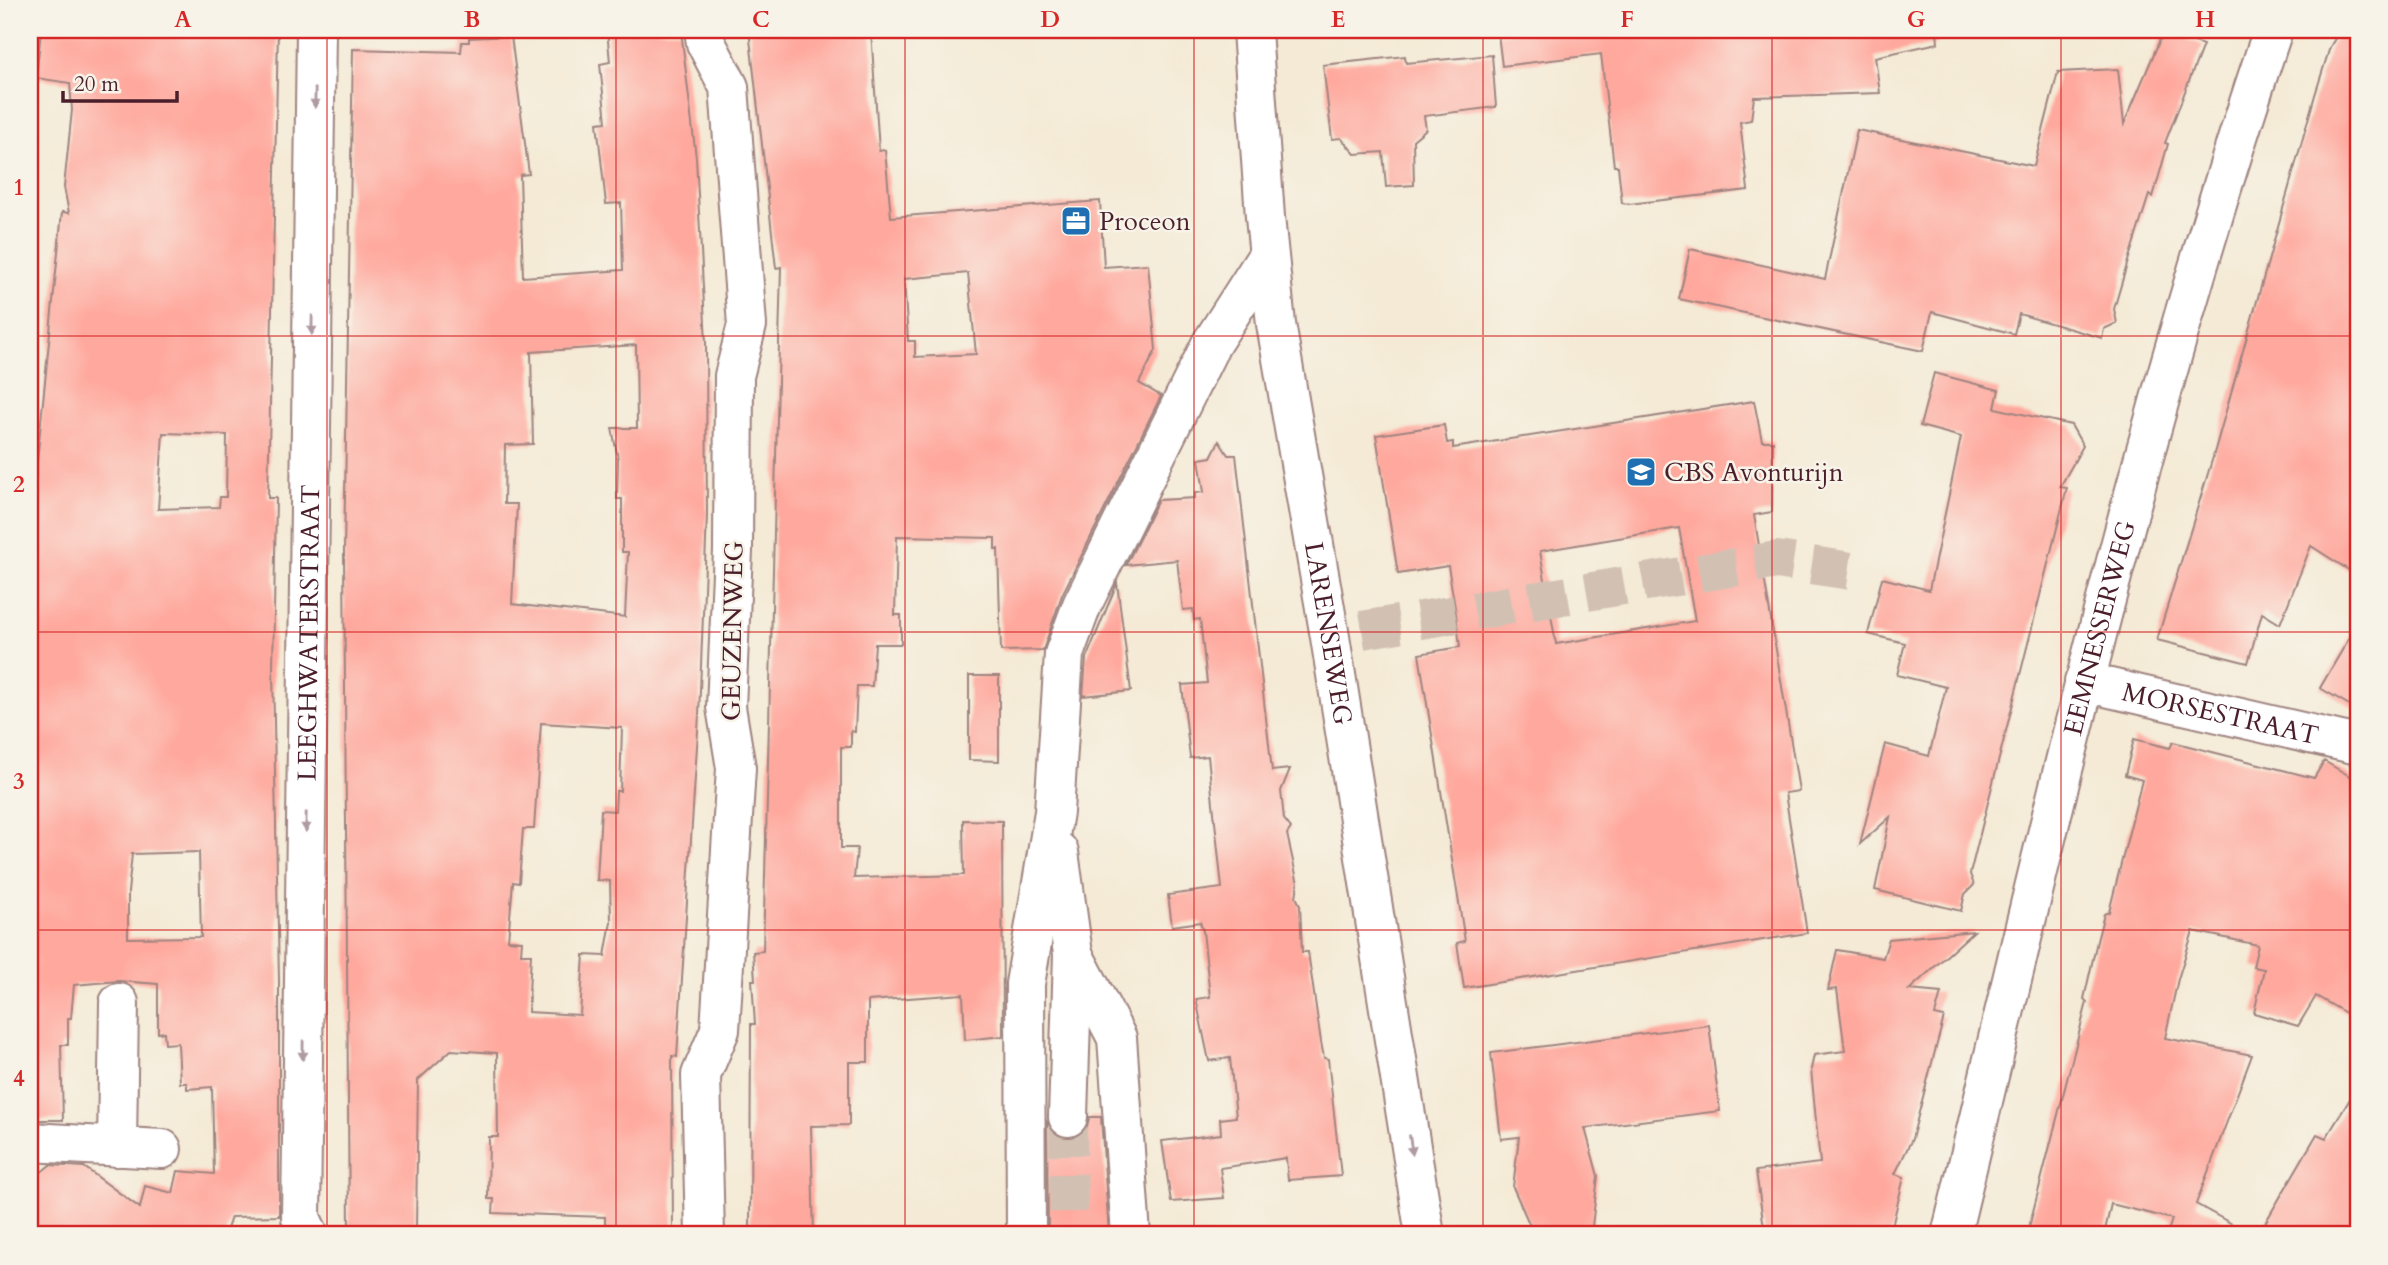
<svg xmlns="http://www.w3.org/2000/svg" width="2388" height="1265" viewBox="0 0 2388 1265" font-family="Cardo,serif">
<rect width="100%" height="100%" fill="#f7f3e8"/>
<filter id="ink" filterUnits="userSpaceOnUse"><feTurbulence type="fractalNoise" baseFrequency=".0143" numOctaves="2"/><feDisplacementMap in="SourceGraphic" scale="14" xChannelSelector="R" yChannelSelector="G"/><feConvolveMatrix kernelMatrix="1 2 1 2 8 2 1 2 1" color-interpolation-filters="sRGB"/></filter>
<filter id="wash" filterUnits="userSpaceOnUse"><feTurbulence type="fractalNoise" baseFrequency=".00686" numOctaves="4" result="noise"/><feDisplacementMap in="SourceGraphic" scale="28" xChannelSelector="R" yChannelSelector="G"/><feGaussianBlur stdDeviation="1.57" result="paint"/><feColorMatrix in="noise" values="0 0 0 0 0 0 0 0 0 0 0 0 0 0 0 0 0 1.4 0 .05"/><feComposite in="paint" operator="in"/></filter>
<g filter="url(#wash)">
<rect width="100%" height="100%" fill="#f4ead5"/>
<g id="blocks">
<g fill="#ffa89d" fill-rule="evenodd">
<path d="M41 30H278L268 498H276L273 669 279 981V1216L231 1217 225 1235H30V1181L50 1165 84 1167 140 1208 145 1186 173 1193 178 1171 214 1174 212 1087 187 1089V1083H180L178 1043 165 1044 164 1032 158 1033V984L119 981 74 985 71 1018H68V1045H61L63 1120H30V531L62 212 69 213 64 187 72 110 70 83 36 78ZM163 433 227 435 226 497H220L219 507 158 509ZM199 852 201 937 128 938V892L132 854Z"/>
<path d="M607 30H681L696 158 706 342 707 515 699 715 677 1057 672 1056 673 1235 605 1233V1217L493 1213 494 1199H488L489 1137H498L497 1053 451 1050 418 1080 416 1229H399V1235H349L344 551 353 49 461 52 462 42H469V38L511 36 529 174 520 175 523 277 623 270 621 203 606 204 597 123 606 122 600 64 610 62ZM636 345 637 428H612L618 459 617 499H622V552H628L625 617 512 604 517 504H504L505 445 533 444 531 352ZM541 723 622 728 620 791H616L615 811 601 810 597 880 610 881 611 922 605 956 584 955 580 1015 528 1012 531 954H521L522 941 508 940 513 882 519 883 523 829H534Z"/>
<path d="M749 30H871L879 151 885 150 891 217 1100 201 1104 267 1148 264 1156 350 1139 383 1161 396 1062 595 1043 650 1001 651 998 549H995V538L897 536 895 615H901V644H875L872 686H857L855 732 851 731V747H841V848H857L854 878 964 875 963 820 1002 821 1003 1036 965 1040 963 994 868 1001V1062H849V1125L811 1126 814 1235H750L751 1024H755L752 980H755L753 952 763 951 781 267 776 268ZM968 273 976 354 915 357V341H908L904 279Z"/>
<polygon points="1532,30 1937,30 1938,43 1875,57 1880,93 1754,97 1751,120 1740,122 1748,190 1629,204 1622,203 1618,166 1614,166 1601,54 1502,66 1498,34"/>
<polygon points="2164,30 2203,45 2165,143 2168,144 2153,197 2149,195 2128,261 2114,309 2117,323 2104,329 2102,338 2019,314 2014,334 1932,312 1923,351 1679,299 1690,249 1825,279 1857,130 2034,166 2058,72 2118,69 2124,124"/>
<polygon points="2340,30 2358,30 2358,576 2311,546 2280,624 2262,613 2248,663 2157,640 2213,457 2315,95 2330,47"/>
<polygon points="1492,55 1496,107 1424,116 1426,129 1413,140 1414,185 1386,187 1383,152 1355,154 1341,138 1332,139 1323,65 1405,56 1406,63"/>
<polygon points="1934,373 1999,390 1995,408 2071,425 2083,446 2060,487 2067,488 1970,874 1974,885 1965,894 1961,911 1875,890 1890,817 1860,844 1885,744 1929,756 1946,687 1897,675 1905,643 1868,634 1882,578 1929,590 1961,437 1920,426"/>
<path d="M1754 401 1762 441H1773L1772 512 1754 515 1799 791 1785 793 1807 933 1464 988 1457 943 1465 941 1419 654 1460 647 1456 614 1448 566 1398 574 1376 435 1444 425 1447 443 1453 442V448ZM1679 528 1695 621 1556 644 1540 551Z"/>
<polygon points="1219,441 1228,455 1236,455 1272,771 1290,769 1281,791 1284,819 1291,828 1287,834 1298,884 1296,897 1300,905 1302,952 1308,952 1321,1042 1324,1058 1328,1059 1341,1176 1288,1180 1286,1158 1220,1168 1224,1198 1171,1202 1162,1141 1221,1134 1220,1119 1236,1117 1230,1058 1209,1061 1196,999 1210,997 1203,931 1200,922 1172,926 1168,895 1222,888 1208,756 1190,758 1182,685 1207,683 1200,619 1194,620 1193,609 1183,610 1177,560 1126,565 1158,500 1195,498 1195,493 1204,492 1199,459 1211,457"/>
<polygon points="1117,583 1131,691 1083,696 1086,659"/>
<polygon points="2358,623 2358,710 2320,688"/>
<polygon points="969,676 999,676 999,761 969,760"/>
<polygon points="2134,739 2170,748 2173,742 2314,778 2324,761 2358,781 2358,1020 2316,996 2298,1026 2254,1013 2264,969 2253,967 2258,945 2193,931 2178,979 2165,1038 2252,1055 2196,1204 2252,1235 2167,1235 2172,1219 2111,1204 2104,1235 2027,1235 2087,1002 2084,999 2097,941 2104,914 2109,912 2142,780 2125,775"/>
<polygon points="1974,931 1909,990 1941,993 1935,1015 1944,1017 1912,1139 1895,1174 1904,1177 1890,1235 1765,1235 1756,1171 1820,1163 1811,1069 1814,1055 1845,1051 1837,989 1828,990 1837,950 1883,958 1889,939"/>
<polygon points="1709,1025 1720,1111 1585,1128 1598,1176 1591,1235 1534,1235 1513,1187 1519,1137 1501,1139 1491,1053"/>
<polygon points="2358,1086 2358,1235 2258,1235 2317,1134 2326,1138"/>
<polygon points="1090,1117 1101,1117 1109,1235 1048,1235 1047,1122 1056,1135 1068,1139 1079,1136 1086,1129"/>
</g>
</g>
</g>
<g filter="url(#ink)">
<use href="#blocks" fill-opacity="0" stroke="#9f8480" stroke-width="2"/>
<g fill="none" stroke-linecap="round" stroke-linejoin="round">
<g stroke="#d2c1b3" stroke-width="38" stroke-dasharray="38 19" stroke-linecap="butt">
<polyline points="1362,630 1777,560 1858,572"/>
<polyline points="1068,1117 1069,1235"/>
</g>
<g stroke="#9f8480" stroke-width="42">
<g id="minor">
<polyline points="704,30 706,43 729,87 747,325 734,376 733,551 726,707 736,768 720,1030 701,1075 705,1235"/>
<path id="s1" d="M1252 30 1265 217 1276 324 1330 637 1425 1235"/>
<path id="s2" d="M2084 682 2358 745"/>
<polyline points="1059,852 1073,954 1068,1117"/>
<polyline points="1074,956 1117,1038 1131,1235"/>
<polyline points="30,1142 162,1149"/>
<polyline points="117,1147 119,1003"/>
<path id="s3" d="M309 1235 301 1218 316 30"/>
<polyline points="1026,1235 1025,984 1054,812 1064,654 1082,605 1211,344 1268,255"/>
<path id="s4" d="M1951 1235C2048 831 2140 424 2273 30"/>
</g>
</g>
<use href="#minor" stroke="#fff" stroke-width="38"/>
</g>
<defs><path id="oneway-solid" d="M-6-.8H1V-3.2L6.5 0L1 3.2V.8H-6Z" transform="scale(1.75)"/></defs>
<g fill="#ae9aa0">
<use href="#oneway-solid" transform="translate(315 98) rotate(91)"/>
<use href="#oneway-solid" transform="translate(312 325) rotate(91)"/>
<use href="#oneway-solid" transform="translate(306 822) rotate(91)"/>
<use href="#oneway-solid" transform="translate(303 1050) rotate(91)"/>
<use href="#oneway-solid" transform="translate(1411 1145) rotate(81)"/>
</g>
</g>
<path fill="none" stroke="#d62828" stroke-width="2" stroke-opacity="0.55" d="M327 30V1235M616 30V1235M905 30V1235M1194 30V1235M1483 30V1235M1772 30V1235M2061 30V1235M30 336H2358M30 632H2358M30 930H2358"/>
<defs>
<g id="office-square" transform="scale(1.575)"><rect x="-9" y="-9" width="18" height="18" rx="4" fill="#1f6fb2" stroke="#f7f3e8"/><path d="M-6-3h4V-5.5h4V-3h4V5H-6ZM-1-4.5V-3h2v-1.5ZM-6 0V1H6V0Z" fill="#fff"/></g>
<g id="school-square" transform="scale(1.575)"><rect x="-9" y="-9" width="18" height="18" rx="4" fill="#1f6fb2" stroke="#f7f3e8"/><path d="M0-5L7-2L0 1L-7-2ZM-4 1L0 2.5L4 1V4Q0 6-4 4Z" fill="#fff"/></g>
</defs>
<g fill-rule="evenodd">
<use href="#office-square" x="1076" y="221"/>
<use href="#school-square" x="1641" y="472"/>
</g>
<g text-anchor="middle" stroke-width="5" stroke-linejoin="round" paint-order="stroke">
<g font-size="26" fill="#4a1f2b" stroke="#f7f3e8" text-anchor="start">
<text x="1099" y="230">Proceon</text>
<text x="1664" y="481">CBS Avonturijn</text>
</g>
<g font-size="26" fill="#4a1f2b" stroke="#f7f3e8">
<text dy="9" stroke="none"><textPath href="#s4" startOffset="625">EEMNESSERWEG</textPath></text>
<text transform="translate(732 631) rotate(-89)" y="9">GEUZENWEG</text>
<text dy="9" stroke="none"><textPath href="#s3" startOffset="604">LEEGHWATERSTRAAT</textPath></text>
<text dy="9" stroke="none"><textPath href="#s1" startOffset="609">LARENSEWEG</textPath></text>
<text dy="9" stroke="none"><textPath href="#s2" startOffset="140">MORSESTRAAT</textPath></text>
</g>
</g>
<rect width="2388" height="1265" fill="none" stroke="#f7f3e8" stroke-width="77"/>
<path d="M63 91v10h114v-10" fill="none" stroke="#4a1f2b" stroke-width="3.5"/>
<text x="74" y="91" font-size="21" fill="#4a1f2b" stroke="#f7f3e8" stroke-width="5" paint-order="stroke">20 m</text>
<rect x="38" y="38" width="2312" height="1188" fill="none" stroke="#d62828" stroke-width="2.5"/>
<g font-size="23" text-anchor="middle" font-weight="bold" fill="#d62828">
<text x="183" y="27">A</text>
<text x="472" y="27">B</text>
<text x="761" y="27">C</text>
<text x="1050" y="27">D</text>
<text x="1338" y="27">E</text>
<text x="1627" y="27">F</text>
<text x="1916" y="27">G</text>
<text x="2205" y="27">H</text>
<text x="19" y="195">1</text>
<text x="19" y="492">2</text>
<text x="19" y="789">3</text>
<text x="19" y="1086">4</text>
</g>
</svg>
